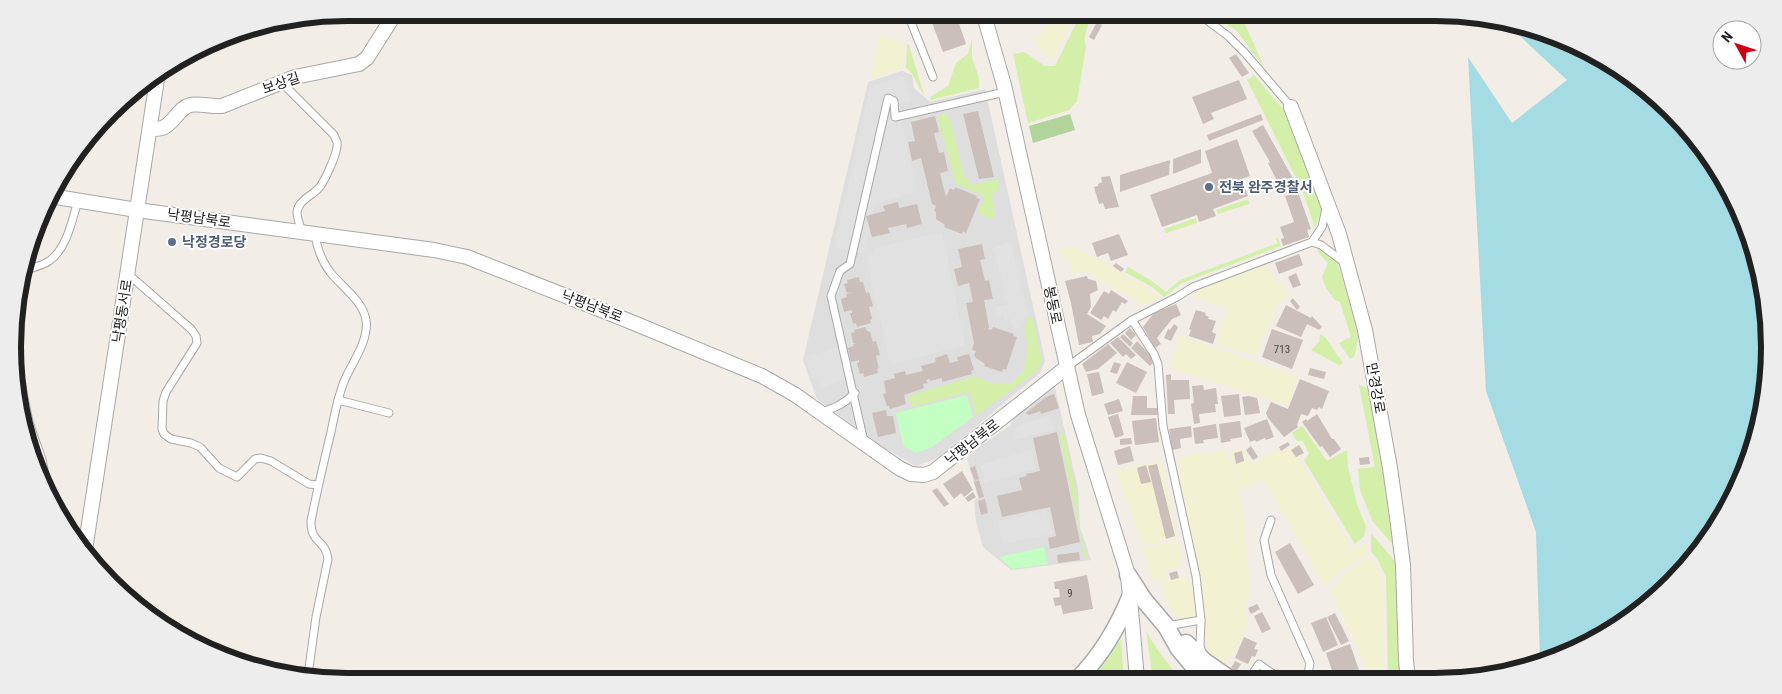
<svg xmlns="http://www.w3.org/2000/svg" width="1782" height="694" viewBox="0 0 1782 694" font-family="'Roboto Condensed','Noto Sans KR',sans-serif">
<rect width="100%" height="100%" fill="#f2ede7"/>
<g fill="#dfdede">
<polygon points="902,71 912,75 914,88 930,102 985,89 1045,360 1041,372 940,457 916,466 884,448 817,399 803,360 868,82"/>
<polygon points="1055,388 1078,489 1080,527 1091,560 1011,570 983,547 976,522 974,501 978,498 967,458 975,450 1011,425 1013,419 1047,392"/>
</g>
<g fill="#f2f1d2">
<polygon points="1057,13 1075,13 1053,61 1034,43"/>
<polygon points="879,34 906,44 903,68 870,79"/>
<polygon points="1076,247 1150,289 1160,298 1145,306 1086,271 1074,274 1069,259 1062,257 1060,249"/>
<polygon points="1262,263 1290,294 1279,302 1256,356 1216,344 1227,309 1193,296 1197,291"/>
<polygon points="1179,335 1298,376 1288,405 1170,368"/>
<polygon points="1301,443 1305,454 1299,460 1353,549 1363,542 1366,544 1368,553 1338,574 1327,586 1324,585 1264,480 1240,491 1231,451 1242,449 1252,463 1277,450 1280,452"/>
<polygon points="1229,451 1244,513 1250,591 1245,610 1248,628 1232,656 1228,656 1224,664 1221,665 1207,658 1204,600 1177,459 1185,455"/>
<polygon points="1161,461 1177,538 1143,546 1116,470"/>
<polygon points="1178,541 1182,565 1166,571 1167,579 1152,580 1143,548"/>
<polygon points="1368,557 1375,562 1383,576 1384,679 1371,679 1331,591 1343,575"/>
<polygon points="1188,577 1197,612 1196,617 1189,619 1179,618 1172,610 1159,582"/>
</g>
<g fill="#d3efaa">
<path d="M1081 13H1093C1089 23 1082 36 1086 47L1077 101 1069 110 1028 123 1013 54 1024 52 1045 66H1055Z"/>
<polygon points="1210,13 1240,13 1265,69 1236,30"/>
<polygon points="972,38 972,58 979,78 979,88 931,100 930,97 948,86 956,63 968,54"/>
<path d="M907 44 909 45 924 95C917 86 914 73 906 68Z"/>
<polygon points="1254,75 1284,110 1323,204 1315,228 1303,192 1247,80"/>
<polygon points="946,113 950,119 965,178 968,177 971,185 997,179 999,188 992,195 995,217 989,219 977,211 984,200 980,194 956,184 937,116"/>
<polygon points="1248,199 1249,204 1218,214 1216,210"/>
<polygon points="1196,218 1197,223 1166,233 1164,229"/>
<polygon points="1276,238 1278,238 1281,246 1182,283 1164,297 1152,287 1125,272 1128,267 1152,281 1166,292 1180,280 1278,243"/>
<polygon points="1318,248 1337,261 1347,293 1359,335 1354,357 1350,359 1339,343 1351,337 1340,302 1335,300 1326,288 1322,277 1328,263 1317,251"/>
<polygon points="1032,317 1042,360 1038,370 976,416 969,392 912,407 908,396 975,376 991,383 1010,384 1024,370 1028,346 1024,328 1027,323 1026,319"/>
<polygon points="1320,334 1325,337 1343,363 1339,365 1311,350 1319,342"/>
<polygon points="1359,385 1369,389 1387,477 1393,545 1373,522 1360,490 1358,469 1375,467"/>
<polygon points="1302,426 1327,461 1347,450 1348,467 1357,504 1366,527 1364,536 1355,544 1304,460 1309,454 1303,441 1297,441 1292,433"/>
<polygon points="1059,433 1064,433 1076,489 1079,526 1088,558 1085,558"/>
<polygon points="1371,533 1396,563 1396,590 1402,679 1388,679 1386,577 1379,562 1371,551"/>
<polygon points="1146,631 1159,652 1180,679 1153,679"/>
<polygon points="1121,640 1124,680 1090,680 1103,665 1117,643"/>
</g>
<polygon fill="#b0d499" points="1070,114 1075,130 1033,143 1029,126"/>
<g fill="#c3fec2">
<polygon points="967,395 973,417 932,447 916,453 903,446 896,413"/>
<polygon points="1044,547 1048,564 1012,569 999,557"/>
</g>
<g fill="#e1e1e1">
<polygon points="904,76 911,101 899,104 899,109 916,188 913,193 876,204 864,253 834,248 870,86"/>
<polygon points="942,232 965,345 890,365 866,256 874,254 874,248"/>
<polygon points="1010,242 1029,315 1024,317 1024,322 1022,326 1013,329 1010,318 1004,320 1003,314 998,315 996,307 1008,304 993,248"/>
<polygon points="838,347 848,379 819,388 816,378 812,379 805,357"/>
<polygon points="1050,416 1054,430 1015,440 1013,430 1022,424"/>
<polygon points="1031,450 1035,469 984,483 980,465"/>
<polygon points="1046,510 1052,534 1003,544 998,521"/>
</g>
<polygon fill="#a5dbe3" points="1508,25 1542,30 1602,57 1655,95 1700,143 1735,199 1758,260 1769,325 1767,390 1752,454 1713,533 1655,599 1583,647 1540,660 1536,532 1486,391 1468,57 1512,123 1567,80"/>
<g fill="#cabfba">
<polygon points="928,12 955,12 966,44 943,52"/>
<polygon points="1097,12 1109,12 1106,19 1096,15"/>
<polygon points="1097,22 1102,25 1094,40 1089,37"/>
<polygon points="1236,54 1249,73 1242,77 1229,58"/>
<polygon points="1239,80 1247,99 1211,113 1214,119 1203,124 1192,97"/>
<polygon points="978,111 994,177 979,179 963,114"/>
<polygon points="1261,114 1263,120 1209,141 1207,135"/>
<polygon points="935,116 939,132 934,133 939,153 944,152 948,171 940,173 946,197 950,188 954,190 955,187 977,196 976,198 980,199 966,233 963,231 962,234 944,227 945,225 936,219 936,212 934,211 936,206 932,204 921,158 912,161 908,142 915,141 911,122"/>
<polygon points="1263,125 1298,187 1284,195 1268,163 1270,162 1252,131"/>
<polygon points="1237,139 1250,176 1242,179 1248,196 1213,209 1216,216 1199,222 1197,215 1162,227 1150,195 1212,173 1205,151"/>
<polygon points="1201,149 1201,163 1173,174 1173,159"/>
<polygon points="1170,160 1169,175 1120,192 1120,175"/>
<polygon points="1110,176 1119,207 1105,209 1103,203 1099,204 1094,187 1098,186 1098,184 1102,182 1101,177"/>
<polygon points="1298,192 1311,229 1307,230 1309,237 1283,246 1281,239 1284,238 1280,227 1294,222 1285,196"/>
<polygon points="898,202 899,208 917,204 922,224 907,228 906,224 888,228 890,233 872,237 866,216 885,211 883,206"/>
<polygon points="1119,234 1128,255 1111,261 1108,253 1097,257 1092,243"/>
<polygon points="982,244 985,259 980,260 985,281 989,280 993,299 984,300 989,327 988,329 992,330 993,327 1014,334 1013,336 1017,337 1006,370 1003,369 1002,372 984,366 985,364 976,358 974,355 976,351 972,350 974,343 966,303 973,302 969,283 958,286 954,269 962,267 958,249"/>
<polygon points="1299,254 1303,265 1279,274 1275,263"/>
<polygon points="1116,263 1124,269 1121,272 1113,266"/>
<polygon points="1296,273 1301,285 1293,288 1288,277"/>
<polygon points="1087,276 1088,279 1096,281 1098,290 1090,294 1091,307 1087,314 1106,326 1100,334 1092,336 1093,342 1079,345 1071,303 1065,281"/>
<polygon points="859,277 860,282 863,282 866,293 869,292 873,306 869,307 872,319 870,320 871,323 857,327 856,323 853,324 850,313 852,313 852,310 844,312 841,299 847,297 846,294 854,292 847,293 844,284 848,283 847,280"/>
<polygon points="1111,290 1128,301 1125,304 1122,302 1116,312 1113,310 1108,319 1104,316 1101,320 1090,313 1104,291 1109,294"/>
<polygon points="1293,298 1300,307 1297,310 1290,301"/>
<polygon points="1176,304 1181,315 1172,319 1157,338 1161,344 1155,348 1143,327 1154,313"/>
<polygon points="1286,305 1311,318 1312,316 1322,327 1319,330 1307,324 1301,337 1276,326"/>
<polygon points="1196,310 1206,313 1205,315 1209,317 1208,319 1216,321 1212,332 1216,334 1213,344 1189,336 1191,330 1189,329"/>
<polygon points="1174,324 1178,327 1171,341 1164,338 1168,329 1170,330"/>
<polygon points="865,327 867,331 870,332 873,342 876,341 880,355 876,356 879,369 877,369 878,373 864,377 863,373 860,374 857,363 859,362 859,360 851,362 848,348 854,346 853,344 856,343 853,343 851,333 855,332 854,330"/>
<polygon points="1130,328 1136,335 1131,340 1125,333"/>
<polygon points="1272,329 1303,340 1292,369 1262,357"/>
<polygon points="1123,334 1133,343 1130,347 1120,337"/>
<polygon points="1118,337 1136,355 1131,359 1126,354 1123,357 1110,343"/>
<polygon points="1137,341 1152,357 1154,362 1150,366 1131,348"/>
<polygon points="1108,344 1117,353 1098,369 1086,372 1082,364"/>
<polygon points="947,354 950,363 958,361 957,357 969,354 974,370 971,371 972,374 942,382 942,378 930,381 930,379 926,380 928,383 923,384 924,388 904,395 906,404 890,409 889,406 887,406 883,394 886,393 884,381 895,378 894,374 905,371 906,375 923,371 921,366 936,362 935,358"/>
<polygon points="1114,362 1121,364 1117,374 1110,372"/>
<polygon points="1127,362 1147,372 1136,393 1116,383"/>
<polygon points="1310,368 1326,372 1324,379 1308,375"/>
<polygon points="1099,372 1104,393 1092,396 1087,374"/>
<polygon points="1171,374 1171,380 1189,380 1190,399 1174,400 1175,414 1168,414 1166,375"/>
<polygon points="1300,379 1329,391 1322,409 1319,407 1317,410 1312,408 1308,416 1301,414 1297,425 1298,427 1284,437 1268,418 1266,413 1271,402 1288,409"/>
<polygon points="1203,385 1204,390 1216,388 1218,404 1215,404 1216,412 1199,414 1200,423 1194,424 1191,404 1194,403 1192,386"/>
<polygon points="1054,394 1059,408 1041,414 1040,411 1029,415 1026,413 1046,397"/>
<polygon points="1239,394 1241,415 1224,417 1221,396"/>
<polygon points="1133,396 1147,396 1147,408 1158,408 1157,415 1131,415"/>
<polygon points="1248,396 1257,398 1260,413 1245,415 1242,397"/>
<polygon points="1119,399 1123,411 1108,415 1104,404"/>
<polygon points="886,410 887,416 893,416 896,433 878,437 872,413"/>
<polygon points="1118,414 1124,435 1115,438 1108,417"/>
<polygon points="1317,414 1332,439 1334,439 1341,449 1330,457 1322,446 1320,447 1302,422 1306,419 1307,421"/>
<polygon points="1156,418 1159,442 1135,445 1132,421"/>
<polygon points="1267,419 1274,437 1266,440 1265,438 1256,442 1255,440 1250,442 1244,428"/>
<polygon points="1240,421 1242,437 1230,439 1231,441 1221,443 1219,424"/>
<polygon points="1216,424 1218,438 1203,440 1204,443 1195,444 1193,428"/>
<polygon points="1191,426 1192,437 1180,439 1181,448 1172,450 1169,429"/>
<polygon points="1057,432 1080,542 1050,549 1048,538 1056,536 1050,507 1002,517 997,496 1022,490 1019,478 1027,476 1026,474 1040,471 1033,438"/>
<polygon points="1131,438 1132,444 1120,445 1120,439"/>
<polygon points="1288,442 1290,445 1281,451 1279,447"/>
<polygon points="1299,445 1304,453 1296,457 1291,450"/>
<polygon points="1130,446 1134,461 1118,465 1114,451"/>
<polygon points="1251,446 1258,457 1253,460 1246,450"/>
<polygon points="1242,451 1244,461 1236,464 1234,453"/>
<polygon points="1369,457 1370,464 1360,465 1359,458"/>
<polygon points="1157,464 1175,536 1166,539 1148,466"/>
<polygon points="1146,465 1151,482 1141,484 1137,468"/>
<polygon points="975,466 979,479 975,481 970,468"/>
<polygon points="962,471 973,490 964,497 961,493 954,499 943,484"/>
<polygon points="979,480 984,497 979,498 974,482"/>
<polygon points="937,488 949,504 944,507 932,491"/>
<polygon points="973,492 976,497 968,502 965,498"/>
<polygon points="985,499 988,513 981,515 978,501"/>
<polygon points="1290,543 1314,585 1298,594 1275,552"/>
<polygon points="1079,552 1080,560 1058,563 1057,555"/>
<polygon points="1177,571 1179,578 1171,580 1169,573"/>
<polygon points="1087,575 1093,609 1063,614 1061,605 1055,606 1053,598 1060,597 1059,589 1055,589 1054,582"/>
<polygon points="1257,604 1260,609 1251,614 1248,608"/>
<polygon points="1262,612 1271,629 1262,633 1254,616"/>
<polygon points="1335,613 1349,641 1341,645 1327,617"/>
<polygon points="1326,617 1338,645 1323,652 1311,623"/>
<polygon points="1244,637 1257,643 1254,649 1258,650 1255,657 1252,656 1248,664 1235,658"/>
<polygon points="1350,644 1360,673 1354,675 1356,679 1335,679 1326,653"/>
<polygon points="1235,661 1241,664 1236,672 1231,668"/>
</g>
<g fill="none" stroke-linecap="round" stroke-linejoin="round">
<g stroke="#a8a8a8" stroke-width="9">
<g id="service">
<polyline points="907,12 933,77"/>
<polyline points="1196,12 1228,36 1245,53 1291,107"/>
<path d="M281 82 334 135C335 138 336 140 337 142 339 151 324 183 318 189 311 196 298 201 297 212 297 218 300 226 302 232"/>
<polyline points="1312,242 1322,227 1326,208"/>
<path d="M23 271C31 268 42 266 49 261 67 249 72 220 78 201"/>
<polyline points="128,274 191,329 196,336 197,343 166,392 163,401 162,429 164,434 171,439 191,443 200,447 219,468 237,477 255,459 261,458 271,461 309,484 318,485"/>
<polyline points="1132,320 1154,354 1158,364 1163,426 1196,576 1201,620 1200,646 1203,655"/>
<polyline points="1067,367 1132,320 1177,297 1193,287 1312,242 1321,245 1345,263"/>
<polyline points="338,400 389,413"/>
<path d="M821 412C835 408 844 404 855 393"/>
<polyline points="864,442 831,296 840,271 850,264 888,98 894,101 895,117 1005,92"/>
<polyline points="1271,520 1264,540 1271,575 1310,663 1307,679"/>
<polyline points="1167,626 1201,620"/>
<path d="M308 675 316 617 328 559C325 538 311 545 311 521 317 491 324 461 331 432 335 413 338 394 346 377 354 360 369 339 366 320 363 301 342 287 330 272 321 260 317 249 315 234"/>
<polyline points="1249,679 1259,664 1280,679"/>
</g>
</g>
<g stroke="#a8a8a8" stroke-width="16">
<g id="minor">
<polyline points="983,12 1004,85 1078,415 1128,575 1137,679"/>
<polyline points="1291,107 1339,234 1365,330 1390,468 1397,517 1403,565 1406,661 1408,679"/>
<path d="M150 129C154 129 159 129 162 128 174 124 178 108 190 105 199 103 212 107 222 106L295 77 359 64 367 58 396 12"/>
<polyline points="50,196 137,210 434,250 467,257 624,319 762,376 794,394 899,468 911,474 924,475 933,472 1067,367"/>
<path d="M18 383C21 399 23 415 28 430 33 448 42 461 41 480"/>
<polyline points="85,550 158,73"/>
</g>
</g>
<g stroke="#a8a8a8" stroke-width="19">
<g id="tertiary">
<polyline points="1128,575 1144,600 1166,626 1179,649 1194,667 1208,679"/>
<polyline points="1186,643 1204,661 1230,679"/>
<path d="M1077 680C1102 655 1118 627 1131 595"/>
</g>
</g>
<use href="#service" stroke="#fff" stroke-width="7"/>
<use href="#minor" stroke="#fff" stroke-width="14"/>
<use href="#tertiary" stroke="#fff" stroke-width="16"/>
</g>
<g fill="#5c6f8a" stroke="#fff" stroke-width="2">
<circle cx="1209" cy="187" r="5"/>
<circle cx="172" cy="242" r="5"/>
</g>
<g text-anchor="middle" stroke-width="4" stroke-linejoin="round" paint-order="stroke">
<g font-size="11" fill="#4b4847">
<text x="1282" y="353">713</text>
<text x="1070" y="597">9</text>
</g>
<g font-size="14" fill="#212121" stroke="#fff">
<text transform="translate(281 83) rotate(-19)" y="5">보상길</text>
<text transform="translate(199 218) rotate(8)" y="5">낙평남북로</text>
<text transform="translate(1053 305) rotate(78)" y="5">봉동로</text>
<text transform="translate(592 306) rotate(21)" y="5">낙평남북로</text>
<text transform="translate(122 311) rotate(-81)" y="5">낙평동서로</text>
<text transform="translate(1376 388) rotate(80)" y="5">만경강로</text>
<text transform="translate(972 442) rotate(-38)" y="5">낙평남북로</text>
</g>
<g font-size="14" font-weight="bold" fill="#4e5e75" stroke="#fff" text-anchor="start">
<text x="1219" y="192">전북 완주경찰서</text>
<text x="182" y="247">낙정경로당</text>
</g>
</g>
<path d="M0 0H1782V694H0ZM347 21H1435A326 326 0 0 1 1761 347V347A326 326 0 0 1 1435 673H347A326 326 0 0 1 21 347V347A326 326 0 0 1 347 21Z" fill="#ededed" fill-rule="evenodd"/>
<path fill="none" stroke="#212121" stroke-width="6" d="M347 21H1435A326 326 0 0 1 1761 347V347A326 326 0 0 1 1435 673H347A326 326 0 0 1 21 347V347A326 326 0 0 1 347 21Z"/>
<g transform="translate(1737 45) rotate(310)"><circle r="24" fill="#ffffff" stroke="#a6a6a6"/>
<path d="M0-4L9 19L0 12L-9 19Z" fill="#d20015"/>
<text y="-8" font-size="14" font-weight="bold" text-anchor="middle" fill="#212121">N</text>
</g>
</svg>
